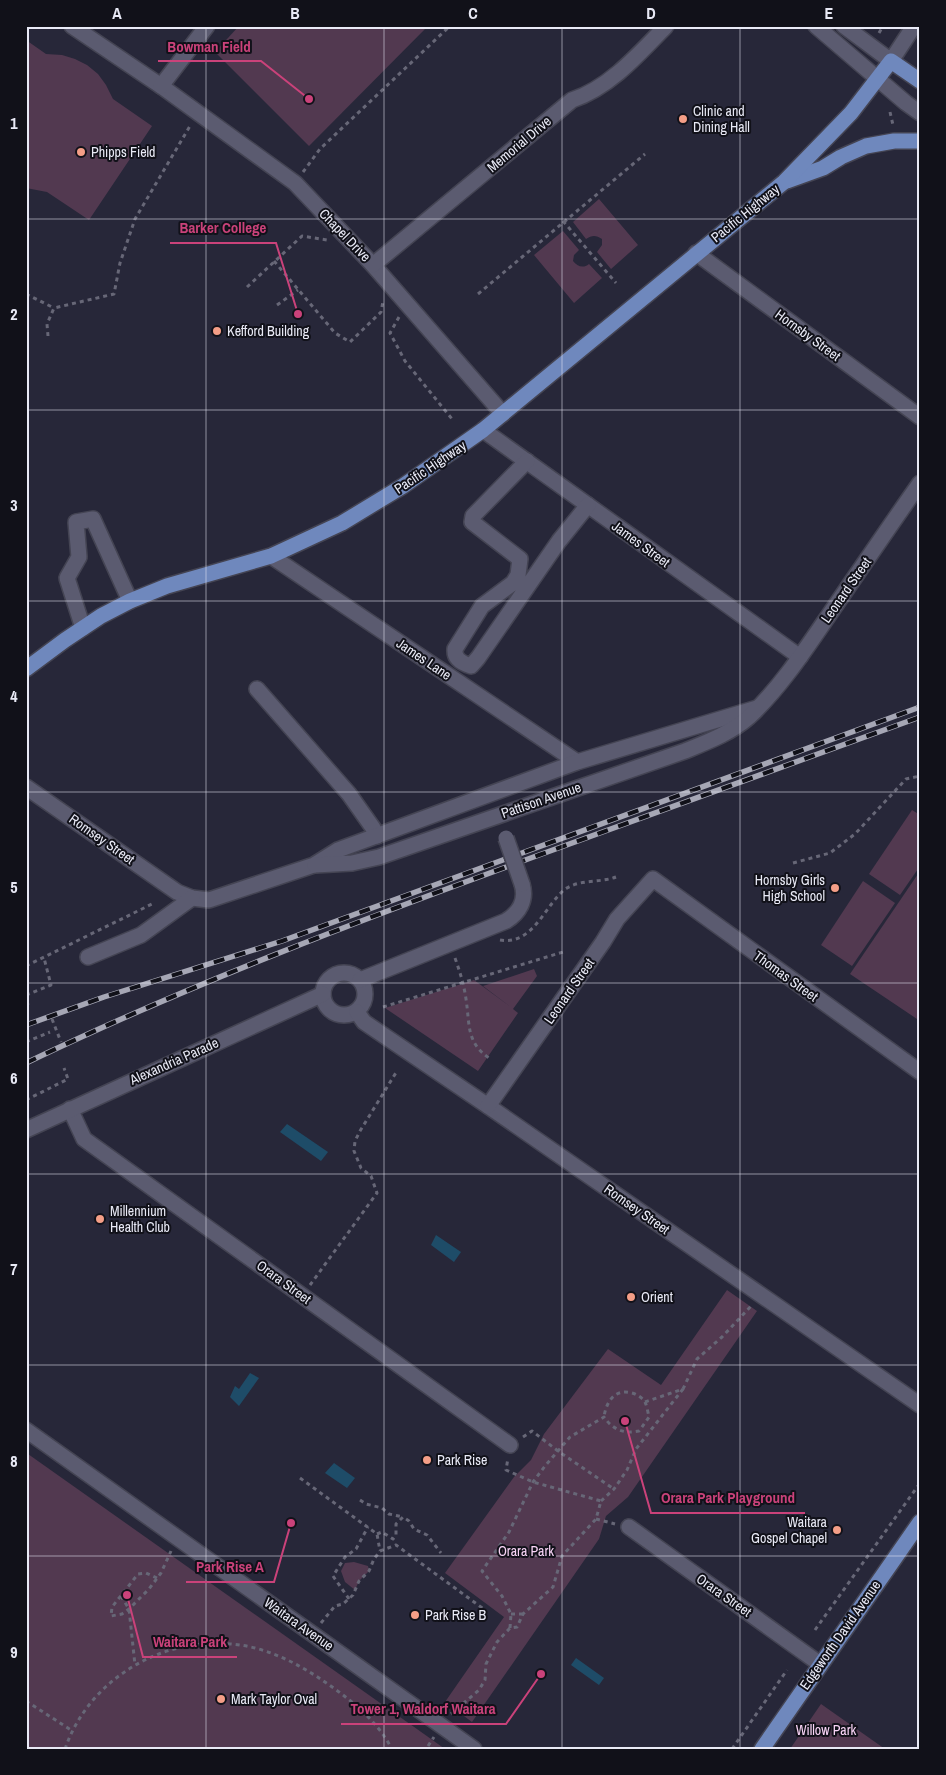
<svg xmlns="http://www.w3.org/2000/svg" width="946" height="1775" viewBox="0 0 946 1775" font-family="'Archivo Narrow',sans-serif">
<rect width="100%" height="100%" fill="#272739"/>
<g fill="#523950">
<polygon points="239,26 428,26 309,146 215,52"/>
<polygon points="26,40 46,54 62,55 75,59 87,65 98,74 106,85 113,99 152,126 89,220 47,192 26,188"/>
<path d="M599 199 638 245 611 269 597 252 602 245V239C596 235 592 235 586 239L573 222Z"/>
<path d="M563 231 579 250 574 255 573 261C577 266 583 269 589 264L602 278 574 303 534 255Z"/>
<polygon points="912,810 920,815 920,866 900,895 869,874"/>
<polygon points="920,871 920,1021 850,974"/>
<polygon points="863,881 895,903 852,966 821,945"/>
<polygon points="534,969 537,976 513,1009 518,1013 478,1071 385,1008 474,980 512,1008 483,986"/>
<polygon points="727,1290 757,1311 628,1497 606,1516 599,1539 472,1722 445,1702 504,1617 445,1573 514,1477 531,1460 544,1434 608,1349 661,1385"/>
<polygon points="28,1454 424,1734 445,1749 26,1749 26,1457"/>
<polygon points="354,1562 368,1566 369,1571 359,1581 355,1590 345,1582 341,1571 345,1563"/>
<polygon points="821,1704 885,1749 790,1749"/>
</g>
<g fill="#1e4c68">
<polygon points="287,1124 328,1152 321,1161 280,1132"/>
<polygon points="436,1235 461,1252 454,1262 431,1245"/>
<polygon points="250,1373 259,1378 239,1406 230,1397 235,1386 239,1389"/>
<polygon points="334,1463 355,1478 347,1488 325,1473"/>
<polygon points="576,1658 604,1678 599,1685 571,1665"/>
</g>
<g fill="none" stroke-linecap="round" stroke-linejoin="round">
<g stroke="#444453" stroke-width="18">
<g id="minor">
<polyline points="72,26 161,86 295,183 373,265 503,414"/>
<polyline points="816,26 906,103 920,113"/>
<polyline points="844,26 891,61 914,26"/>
<polyline points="161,86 207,26"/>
<polyline points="696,253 920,417"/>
<path d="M373 265 572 100C609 88 639 54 666 26"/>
<polyline points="483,430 800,657"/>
<path d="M527 461 473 516 472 522 520 559 518 575 513 583 482 606 455 649C454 659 461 663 471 666L478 658 559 541 588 505"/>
<polyline points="271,556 577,762"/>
<polyline points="83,628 67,578 79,557 76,522 93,519 130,601"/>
<polyline points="257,689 349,794 373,828 377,836"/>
<polyline points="26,787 177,892 192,898 209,900 314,865 338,850 577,762 757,708"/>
<path d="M315 865 352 863 379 857 685 751C707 742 731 733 749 717 780 688 805 650 829 615 859 571 889 527 920 483"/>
<polyline points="88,957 141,935 192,898"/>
<circle cx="344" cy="994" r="21"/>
<path d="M360 980 506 921C519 913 527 900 522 884"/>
<polyline points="357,1012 364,1022 488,1106 920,1405"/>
<polyline points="488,1106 603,942 617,919 653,879 920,1072"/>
<polyline points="70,1109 84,1139 510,1445"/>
<polyline points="26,1130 323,994"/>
<polyline points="26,1430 474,1749"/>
<polyline points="629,1527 820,1664"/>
</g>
</g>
<g stroke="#444453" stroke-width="18">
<g id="major">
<polyline points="787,181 823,168 841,157 866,146 894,141 920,141"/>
<polyline points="26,669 65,640 101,616 130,601 167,586 271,556 342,523 403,486 483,430 784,182 851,113 891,61 920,81"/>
<polyline points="762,1749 920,1522"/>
</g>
</g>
<g stroke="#676777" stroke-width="3" stroke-dasharray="4 4" stroke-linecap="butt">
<polyline points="879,33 883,26"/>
<polyline points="890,112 893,125"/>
<polyline points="303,172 320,149 450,26"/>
<polyline points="563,221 616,283"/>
<polyline points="274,261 335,333 350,342 381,312 383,301"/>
<polyline points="247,287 302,236 327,240"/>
<polyline points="26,294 54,308"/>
<polyline points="478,294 645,154"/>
<polyline points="277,305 298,290"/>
<polyline points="399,317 390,333 405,361 452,419"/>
<polyline points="48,336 47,324 54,308 114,294 120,263 135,219 190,126"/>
<polyline points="793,863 830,853 855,834 906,779 920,776"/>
<path d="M500 940C529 945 542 914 558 896 561 893 564 889 567 888 582 879 600 883 616 877"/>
<path d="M455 958C460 972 464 985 466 999 470 1025 466 1042 489 1058"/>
<polyline points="26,966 152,904"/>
<polyline points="26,995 51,985 44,958"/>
<polyline points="26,1004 29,1003"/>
<polyline points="383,1007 563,952"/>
<polyline points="52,1019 61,1042"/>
<polyline points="26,1042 50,1032"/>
<polyline points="26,1100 68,1079 64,1068"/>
<polyline points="310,1285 377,1193 371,1176 361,1168 354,1151 355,1141 360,1131 397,1071"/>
<polyline points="645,1402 683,1389 697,1359 722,1337 752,1305"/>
<polyline points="523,1437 532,1431 558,1451 614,1489"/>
<polyline points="300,1478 377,1534 380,1551"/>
<polyline points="360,1500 366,1504 382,1508 389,1514 403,1517"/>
<polyline points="601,1501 614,1489 627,1470 636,1449 683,1389"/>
<polyline points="596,1519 615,1524"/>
<polyline points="377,1534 382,1532 393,1539 396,1535 396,1524 403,1517 409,1521 414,1529 427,1535 441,1553"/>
<polyline points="157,1578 146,1573 138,1574 112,1607 111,1616 122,1614 129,1609 149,1589 161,1573 171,1551"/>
<polyline points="121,1596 129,1609 135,1665"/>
<polyline points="349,1599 333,1576 345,1557 356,1549 368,1527"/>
<polyline points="511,1614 523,1614"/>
<polyline points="321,1623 335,1606 343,1604 353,1595 359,1581 369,1571 374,1559 380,1551 396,1545 485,1610"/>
<path d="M510 1628 511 1614 502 1596 482 1571 509 1532 533 1482 545 1466 570 1437 604 1417C613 1430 624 1434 639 1431L649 1417C648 1413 647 1406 645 1402 643 1398 636 1394 632 1393 615 1388 606 1402 604 1417"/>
<polyline points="815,1630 920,1483"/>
<polyline points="26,1701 71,1730"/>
<polyline points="451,1714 479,1690 485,1680 486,1664 497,1642 510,1628 517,1627 523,1614 553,1587 562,1556 596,1519 601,1501 533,1482 506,1470 508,1458"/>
<polyline points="428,1746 434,1737"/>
<path d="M65 1749C91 1673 176 1628 255 1648 285 1656 310 1671 335 1689 358 1706 378 1723 392 1749"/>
<polyline points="732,1749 787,1670"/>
</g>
<use href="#minor" stroke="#5b5b70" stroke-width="15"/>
<use href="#major" stroke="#6f88bd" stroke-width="15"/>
<g stroke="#a6a7b5" stroke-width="5.5">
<g id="rail">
<polyline points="26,1025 104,997 282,941 920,707"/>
<path d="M26 1063C192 983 366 918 539 855 666 809 793 763 920 717"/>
</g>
</g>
<use href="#rail" stroke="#111119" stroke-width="4" stroke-dasharray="11" stroke-linecap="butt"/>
<g stroke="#444453" stroke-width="18" stroke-linecap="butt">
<polyline id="minor-bridge" points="506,838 522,884"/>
</g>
<use href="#minor-bridge" stroke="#5b5b70" stroke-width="15"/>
</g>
<path fill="none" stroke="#e9eaf6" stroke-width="1" stroke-opacity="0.55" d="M206 26V1749M384 26V1749M562 26V1749M740 26V1749M26 219H920M26 410H920M26 601H920M26 792H920M26 983H920M26 1174H920M26 1365H920M26 1556H920"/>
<g fill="#f49e87" stroke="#111119" stroke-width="2">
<circle cx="683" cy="119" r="5"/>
<circle cx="81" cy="152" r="5"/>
<circle cx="217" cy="331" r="5"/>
<circle cx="835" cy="888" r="5"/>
<circle cx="100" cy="1219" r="5"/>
<circle cx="631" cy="1297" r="5"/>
<circle cx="427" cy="1460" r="5"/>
<circle cx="837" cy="1530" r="5"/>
<circle cx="415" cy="1615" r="5"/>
<circle cx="221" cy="1699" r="5"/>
</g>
<g text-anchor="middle" stroke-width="4" stroke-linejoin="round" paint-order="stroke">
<g font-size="14" fill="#e9eaf6" stroke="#111119" text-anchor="start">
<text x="693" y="116">Clinic and<tspan x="693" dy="16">Dining Hall</tspan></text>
<text x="91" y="157">Phipps Field</text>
<text x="227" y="336">Kefford Building</text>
<text x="825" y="885" text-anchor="end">Hornsby Girls<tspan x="825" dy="16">High School</tspan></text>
<text x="110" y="1216">Millennium<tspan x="110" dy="16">Health Club</tspan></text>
<text x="641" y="1302">Orient</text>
<text x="437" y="1465">Park Rise</text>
<text x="827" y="1527" text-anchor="end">Waitara<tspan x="827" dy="16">Gospel Chapel</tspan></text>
<text x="425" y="1620">Park Rise B</text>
<text x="231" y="1704">Mark Taylor Oval</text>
</g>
<g font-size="14" fill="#e9eaf6" stroke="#111119">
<text transform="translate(519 144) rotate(-40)" y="5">Memorial Drive</text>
<text transform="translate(745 213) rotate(-39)" y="5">Pacific Highway</text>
<text transform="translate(345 235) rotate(46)" y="5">Chapel Drive</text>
<text transform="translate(808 335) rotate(36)" y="5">Hornsby Street</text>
<text transform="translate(430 467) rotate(-34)" y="5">Pacific Highway</text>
<text transform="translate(641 544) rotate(36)" y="5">James Street</text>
<text transform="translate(846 590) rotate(-55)" y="5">Leonard Street</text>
<text transform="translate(424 659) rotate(34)" y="5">James Lane</text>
<text transform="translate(541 800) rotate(-19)" y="5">Pattison Avenue</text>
<text transform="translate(102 839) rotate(35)" y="5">Romsey Street</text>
<text transform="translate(786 976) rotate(36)" y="5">Thomas Street</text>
<text transform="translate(569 991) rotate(-55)" y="5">Leonard Street</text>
<text transform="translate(174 1061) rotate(-24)" y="5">Alexandria Parade</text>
<text transform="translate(637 1209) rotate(35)" y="5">Romsey Street</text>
<text transform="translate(284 1282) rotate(36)" y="5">Orara Street</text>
<text transform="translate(724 1595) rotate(35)" y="5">Orara Street</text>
<text transform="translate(299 1624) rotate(35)" y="5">Waitara Avenue</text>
<text transform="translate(840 1635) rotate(-55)" y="5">Edgeworth David Avenue</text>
</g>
<g font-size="14" fill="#fad5f7" stroke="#111119">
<text x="526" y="1556">Orara Park</text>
<text x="826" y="1735">Willow Park</text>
</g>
</g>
<path fill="none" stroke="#ca427a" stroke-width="2" d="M309 99L261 61H158M298 314L276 243H170M625 1421L651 1513H805M291 1523L274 1582H186M127 1595L143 1657H237M541 1674L506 1724H341"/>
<g fill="#ca427a" stroke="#111119" stroke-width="2">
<circle cx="309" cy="99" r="5"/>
<circle cx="298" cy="314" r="5"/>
<circle cx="625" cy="1421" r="5"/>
<circle cx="291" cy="1523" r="5"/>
<circle cx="127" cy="1595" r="5"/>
<circle cx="541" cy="1674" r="5"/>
</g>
<g font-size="15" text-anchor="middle" font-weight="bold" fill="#ca427a" stroke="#111119" stroke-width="4" stroke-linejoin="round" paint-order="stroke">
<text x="209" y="52">Bowman Field</text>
<text x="223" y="233">Barker College</text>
<text x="728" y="1503">Orara Park Playground</text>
<text x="230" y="1572">Park Rise A</text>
<text x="190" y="1647">Waitara Park</text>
<text x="423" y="1714">Tower 1, Waldorf Waitara</text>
</g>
<rect width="946" height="1775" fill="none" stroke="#111119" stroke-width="55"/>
<rect x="28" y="28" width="890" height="1720" fill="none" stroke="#e9eaf6" stroke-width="2"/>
<g font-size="16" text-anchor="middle" font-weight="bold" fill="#e9eaf6">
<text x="117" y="19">A</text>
<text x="295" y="19">B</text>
<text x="473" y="19">C</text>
<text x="651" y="19">D</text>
<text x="829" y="19">E</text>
<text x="14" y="129">1</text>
<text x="14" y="320">2</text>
<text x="14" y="511">3</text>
<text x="14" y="702">4</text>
<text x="14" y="893">5</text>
<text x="14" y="1084">6</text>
<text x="14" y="1275">7</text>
<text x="14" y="1467">8</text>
<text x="14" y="1658">9</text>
</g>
</svg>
